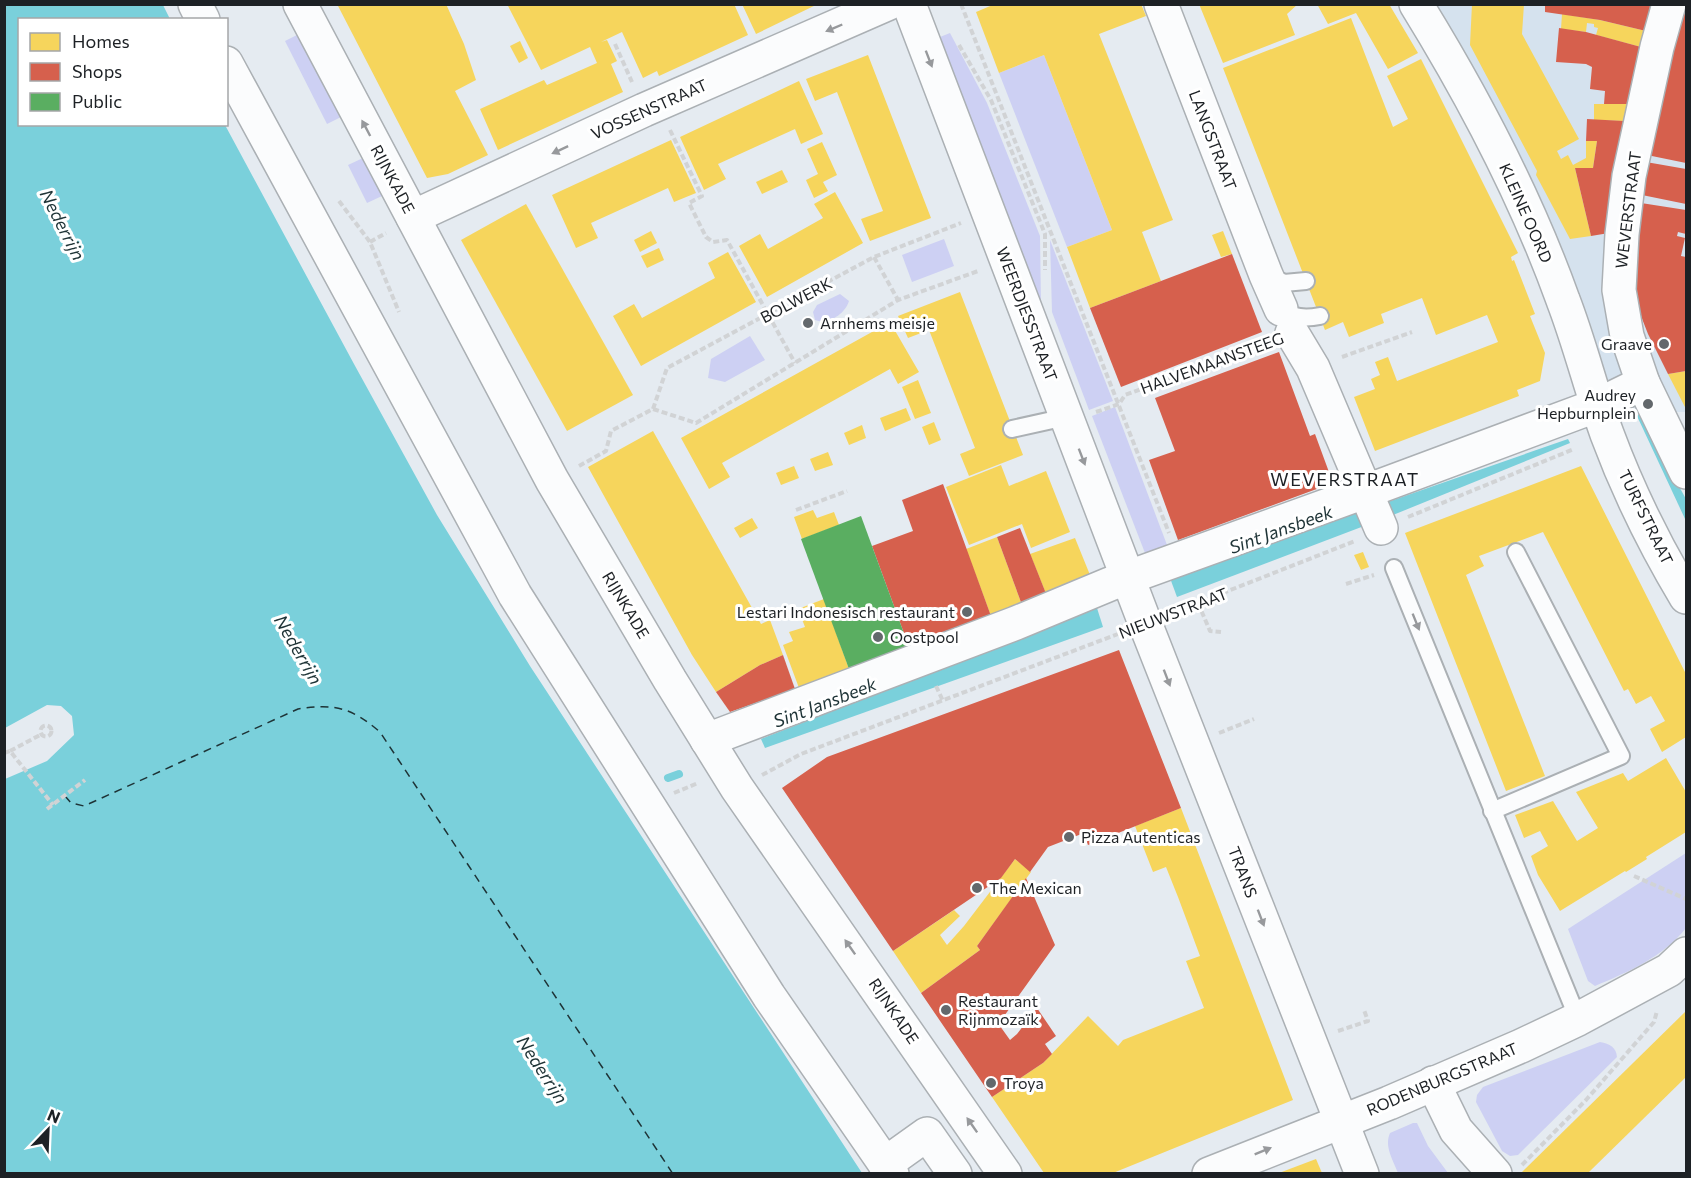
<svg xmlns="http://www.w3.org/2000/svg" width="1691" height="1178" viewBox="0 0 1691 1178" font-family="Commissioner,sans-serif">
<rect width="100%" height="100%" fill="#e5ebf1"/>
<polygon fill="#d5e2ee" points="1431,5 1686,5 1686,418 1685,412 1639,412 1619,419"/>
<g fill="#cdd0f3">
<polygon points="301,33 343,116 327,124 285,41"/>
<polygon points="950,33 987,103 1040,236 1041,305 935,39"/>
<polygon points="1044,55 1112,230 1067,247 999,73"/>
<polygon points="363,158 382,196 367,203 348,165"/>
<polygon points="944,239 954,266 912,282 902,255"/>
<polygon points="1050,240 1113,401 1089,410 1052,312"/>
<path d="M840 294 849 301C845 314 828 325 815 320L813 312 817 305Z"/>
<polygon points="750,336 765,360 725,382 708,378 711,359"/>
<polygon points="1115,407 1167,545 1145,553 1092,416"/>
<path d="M1686 853V928C1663 957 1628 972 1595 986L1588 981 1568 929Z"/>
<path d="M1600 1042C1610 1044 1616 1047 1617 1057L1518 1155 1510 1156 1502 1151 1476 1102 1477 1095 1483 1087Z"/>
<path d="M1413 1123H1417L1428 1146 1448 1173H1398C1393 1160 1384 1146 1390 1133Z"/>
</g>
<g fill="#7ad0db">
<polygon points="5,4 163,5 170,19 20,20 20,124 225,125 354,364 437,515 530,666 862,1173 5,1173 5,779 47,761 74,735 72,716 61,706 47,705 5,728"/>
<polygon points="1639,414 1686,499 1686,521 1637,416"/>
<polygon points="1568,439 1570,443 1393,515 1177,597 1170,578"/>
<polygon points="1097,608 1103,627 765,748 761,739"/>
</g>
<g fill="#f6d55c">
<polygon points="337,4 446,4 464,44 476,80 455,91 488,155 448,174 427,178"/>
<polygon points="507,4 734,4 748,35 659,76 657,71 643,78 622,32 601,42 607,40 617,61 611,64 623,92 498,150 480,109 544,80 547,85 597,63 590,47 541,70"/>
<polygon points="742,4 818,4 756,34"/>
<polygon points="995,4 1141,4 1146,16 1099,34 1173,220 1142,232 1161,281 1090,308 1067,247 1112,230 1044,55 999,73 976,12"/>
<polygon points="1199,4 1298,4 1287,14 1295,35 1223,63"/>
<polygon points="1317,4 1389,4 1418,53 1388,69 1356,13 1328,24"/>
<polygon points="1472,4 1524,4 1522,34 1579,139 1557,151 1561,159 1568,155 1573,165 1586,158 1586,141 1597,141 1593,168 1575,168 1591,236 1570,239 1536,175 1537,171 1470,45"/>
<polygon points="1562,14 1600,20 1646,31 1641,47 1596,35 1598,28 1594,27 1594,24 1587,23 1586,32 1561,29"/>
<polygon points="1351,18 1393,127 1408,119 1387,76 1421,59 1518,253 1511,257 1512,261 1514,260 1535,314 1530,316 1545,353 1540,381 1517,390 1519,396 1375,451 1354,397 1375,389 1371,379 1380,375 1375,362 1388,357 1397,381 1498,342 1487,315 1436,335 1422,298 1381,314 1384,323 1349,337 1343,322 1325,330 1223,68"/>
<polygon points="520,41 528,58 519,63 510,46"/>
<polygon points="868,55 931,218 870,241 861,219 883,211 837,92 815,101 806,79"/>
<polygon points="799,81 823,134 801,144 795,129 718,164 726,179 704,190 680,137"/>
<polygon points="1594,104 1628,104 1624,121 1594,120"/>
<polygon points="671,140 696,193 674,202 668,188 591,223 598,238 576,248 552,195"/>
<polygon points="822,142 837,175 823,182 828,191 814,198 806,180 818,174 807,149"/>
<polygon points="782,170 788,182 762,194 756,182"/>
<polygon points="835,192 863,243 767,297 739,246 760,234 768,249 823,218 814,204"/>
<polygon points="526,204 633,395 567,431 461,240"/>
<polygon points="651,231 657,243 640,252 634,240"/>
<polygon points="1223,231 1232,254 1221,257 1212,235"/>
<polygon points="659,248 664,260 647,268 641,256"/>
<polygon points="728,252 756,302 641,366 613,316 634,304 642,318 715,278 708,263"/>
<polygon points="960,292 1023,455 969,476 960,454 975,448 929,330 908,338 898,316"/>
<polygon points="890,322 919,372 898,384 890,369 722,463 730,477 709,489 681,438"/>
<polygon points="1686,371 1686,409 1668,374"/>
<polygon points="918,380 931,413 915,419 902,387"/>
<polygon points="906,408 911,420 885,431 880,418"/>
<polygon points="934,422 941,440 929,445 922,427"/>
<polygon points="862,425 866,438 849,445 844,433"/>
<polygon points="653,431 761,624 770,620 783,655 760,665 716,692 692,655 588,467"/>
<polygon points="828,452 833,465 815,471 810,459"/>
<polygon points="1001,465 1009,486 1046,471 1070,532 1031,548 1022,524 969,545 946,487"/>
<polygon points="794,466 799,478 781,485 776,473"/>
<polygon points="1581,466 1686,674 1686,737 1662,752 1650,729 1665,721 1651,696 1636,704 1628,689 1624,691 1543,532 1479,556 1484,566 1466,575 1545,776 1506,791 1405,533"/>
<polygon points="813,510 817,518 834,512 839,525 802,539 794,517"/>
<polygon points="752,518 758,528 740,538 734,528"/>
<polygon points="997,537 1022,605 991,616 966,549"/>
<polygon points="1075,538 1090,575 1047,596 1030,554"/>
<polygon points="1363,552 1369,567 1361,570 1354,555"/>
<polygon points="824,599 849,669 799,688 783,645 793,641 789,632 805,627 798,609"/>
<polygon points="1666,758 1686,792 1686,832 1646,857 1647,859 1626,872 1625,871 1560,911 1538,875 1531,856 1548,846 1540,831 1524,838 1515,815 1553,801 1577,841 1598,828 1576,792 1623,773 1628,781"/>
<polygon points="1181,808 1293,1100 1113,1173 1044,1173 992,1097 1043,1063 1088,1016 1118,1046 1123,1040 1204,1008 1186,961 1200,956 1178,897 1166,867 1153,872 1135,826"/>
<polygon points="1015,859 1031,872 977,946 980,950 921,993 893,951 954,910 960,916 940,935 947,945 964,926"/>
<polygon points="1686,1011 1686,1077 1588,1173 1521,1173"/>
<polygon points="1316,1159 1322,1173 1279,1173"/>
</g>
<g fill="#d6604d">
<polygon points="1545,4 1653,4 1646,31 1600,20 1545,12"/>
<polygon points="1686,4 1686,163 1647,155 1669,55"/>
<polygon points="1559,28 1586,32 1641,47 1628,104 1604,104 1605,91 1590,89 1592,67 1586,64 1556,62"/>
<polygon points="1587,119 1624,121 1609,233 1591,236 1575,168 1593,168 1597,141 1586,141"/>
<polygon points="1646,162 1686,169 1686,204 1642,195"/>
<polygon points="1641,203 1686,210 1686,234 1678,232 1677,236 1685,238 1681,256 1686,257 1686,371 1668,374 1648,334 1641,316 1634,288"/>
<polygon points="1232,254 1262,332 1121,387 1090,308"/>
<polygon points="1279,352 1310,436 1315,434 1333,483 1178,540 1149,460 1175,451 1155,398"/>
<polygon points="943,484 991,616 909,647 872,546 913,531 902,500"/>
<polygon points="1020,528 1047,596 1022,605 997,537"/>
<polygon points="1119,650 1181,808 1088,845 1084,833 1048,847 1030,872 1015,859 1001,878 893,951 782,788 827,757"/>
<polygon points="783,655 795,689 730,712 716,692 760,665"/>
<polygon points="1026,878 1055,945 1002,1019 1004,1024 1000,1026 1010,1040 1017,1034 1037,1008 1056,1036 1045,1044 1052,1054 1043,1063 992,1097 921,993 980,950 977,946"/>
</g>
<polygon fill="#5aae61" points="861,516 909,647 849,669 801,539"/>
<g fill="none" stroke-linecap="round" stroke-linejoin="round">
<polyline stroke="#7ad0db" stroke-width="8" points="668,778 679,774"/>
<path stroke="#1e3336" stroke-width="1.5" stroke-dasharray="8 6" stroke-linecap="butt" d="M65 796 71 803 84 806 298 709C335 703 352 708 380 732L673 1174"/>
<g stroke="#abb0b4" stroke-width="20">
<g id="lane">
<polyline points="1267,275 1284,283 1306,281"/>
<path d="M1281 309C1293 318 1305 319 1320 316"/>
<polyline points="1012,429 1066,417"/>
<polyline points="1394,568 1578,1019"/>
<polyline points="1492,811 1621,756 1516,552"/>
</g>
</g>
<g stroke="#abb0b4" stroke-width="36">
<g id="street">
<polyline points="195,4 203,20"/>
<polyline points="300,4 552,480 670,680 737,788 1005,1174"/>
<polyline points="1161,4 1266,275 1281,309"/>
<path d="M1416 4C1474 98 1526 197 1563 300 1580 344 1591 390 1607 434 1627 488 1656 547 1686 597"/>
<polyline points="1669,4 1657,47 1629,176 1622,234 1619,290 1627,336 1643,383 1686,472"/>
<polyline points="226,63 515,595 769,996 892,1174"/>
<polyline points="413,217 644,110 887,4"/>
<polyline points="1292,333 1313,368 1381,528"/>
<polyline points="707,740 1016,623 1110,584 1367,491 1598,405 1643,383"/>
<polyline points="1433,1083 1456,1130 1495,1174"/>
<polyline points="885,1164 927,1134 955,1174"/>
<polyline points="1209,1174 1389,1103 1521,1046 1578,1019 1669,970 1686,954"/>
</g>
</g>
<g stroke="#abb0b4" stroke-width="36">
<polyline id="primary" points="909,4 1145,623 1362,1174"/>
</g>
<g stroke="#d1d3d5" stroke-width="4" stroke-dasharray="6 3" stroke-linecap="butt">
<polyline points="961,4 1169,533"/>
<polyline points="615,44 632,82"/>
<polyline points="959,45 991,100 1045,234 1045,270"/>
<polyline points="670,130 702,196 689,203 706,237 713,242 727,240 795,363"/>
<polyline points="339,201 370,242 399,312"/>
<polyline points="370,242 386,233"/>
<polyline points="874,257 898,300"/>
<polyline points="1342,357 1412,332"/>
<polyline points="653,409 667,368 874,257 961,223"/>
<polyline points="1096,412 1119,404 1125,395 1266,343"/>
<polyline points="579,466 606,451 611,431 653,409 696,423 898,300 978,271"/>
<polyline points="796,510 847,491"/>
<polyline points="1408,517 1574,449"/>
<polyline points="1346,584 1374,575"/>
<polyline points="1198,603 1210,631 1221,632"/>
<polyline points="1172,613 1355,541"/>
<polyline points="936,686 943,701"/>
<circle cx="46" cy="731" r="5.5"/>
<polyline points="1219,733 1254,719"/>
<polyline points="10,751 42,734"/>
<polyline points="4,753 10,751 53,805"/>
<polyline points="762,775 801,754 1118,634"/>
<polyline points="674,793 698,783"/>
<polyline points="47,809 85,780"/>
<polyline points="1634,876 1686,899"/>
<polyline points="1338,1031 1368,1021 1364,1010"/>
<polyline points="1522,1165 1586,1100 1654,1022 1657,1011"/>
</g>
<use href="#lane" stroke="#fbfcfd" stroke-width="16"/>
<use href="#street" stroke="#fbfcfd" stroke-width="33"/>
<use href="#primary" stroke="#fbfcfd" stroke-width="33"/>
</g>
<defs><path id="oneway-solid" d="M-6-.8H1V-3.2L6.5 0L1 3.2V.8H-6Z" transform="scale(1.5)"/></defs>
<g fill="#97999c">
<use href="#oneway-solid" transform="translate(834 28) rotate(157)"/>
<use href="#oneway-solid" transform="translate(929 59) rotate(69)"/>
<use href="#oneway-solid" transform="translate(366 128) rotate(-118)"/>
<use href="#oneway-solid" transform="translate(560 150) rotate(155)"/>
<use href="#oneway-solid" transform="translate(1082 457) rotate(69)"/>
<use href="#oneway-solid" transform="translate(1416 622) rotate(68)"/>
<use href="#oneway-solid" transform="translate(1167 678) rotate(69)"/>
<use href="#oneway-solid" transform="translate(1261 918) rotate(69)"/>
<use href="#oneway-solid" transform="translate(850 947) rotate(-125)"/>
<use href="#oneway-solid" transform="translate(972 1125) rotate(-125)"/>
<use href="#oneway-solid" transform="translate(1263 1151) rotate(-22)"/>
</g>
<g fill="#63686c" stroke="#fff" stroke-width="2">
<circle cx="808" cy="323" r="6"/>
<circle cx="1664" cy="344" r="6"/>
<circle cx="1648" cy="404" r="6"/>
<circle cx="967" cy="612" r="6"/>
<circle cx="878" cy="637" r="6"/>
<circle cx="1069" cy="837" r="6"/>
<circle cx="977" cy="888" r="6"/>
<circle cx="946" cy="1010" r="6"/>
<circle cx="991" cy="1083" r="6"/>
</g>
<g text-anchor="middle" stroke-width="6" stroke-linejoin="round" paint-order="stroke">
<g font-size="16" fill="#1d2125" stroke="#fff">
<text transform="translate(649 109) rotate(-24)" y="6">VOSSENSTRAAT</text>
<text transform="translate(1213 140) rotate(69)" y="6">LANGSTRAAT</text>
<text transform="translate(393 179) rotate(62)" y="6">RIJNKADE</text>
<text transform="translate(1628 210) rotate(-83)" y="6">WEVERSTRAAT</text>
<text transform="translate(1526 213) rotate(66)" y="6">KLEINE OORD</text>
<text transform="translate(796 300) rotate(-28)" y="6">BOLWERK</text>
<text transform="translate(1027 314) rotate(69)" y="6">WEERDJESSTRAAT</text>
<text transform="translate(1212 363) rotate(-20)" y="6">HALVEMAANSTEEG</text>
<text transform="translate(1646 517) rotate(64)" y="6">TURFSTRAAT</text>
<text transform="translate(626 605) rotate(59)" y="6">RIJNKADE</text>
<text transform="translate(1173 613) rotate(-21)" y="6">NIEUWSTRAAT</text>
<text transform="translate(1243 872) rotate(69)" y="6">TRANS</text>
<text transform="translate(894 1011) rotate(56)" y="6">RIJNKADE</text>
<text transform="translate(1442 1079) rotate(-23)" y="6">RODENBURGSTRAAT</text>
</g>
<g font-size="16" fill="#1d2125" stroke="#fff" text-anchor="start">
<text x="820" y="329">Arnhems meisje</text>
<text x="1652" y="350" text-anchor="end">Graave</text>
<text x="1636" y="401" text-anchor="end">Audrey<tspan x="1636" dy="18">Hepburnplein</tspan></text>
<text x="955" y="618" text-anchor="end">Lestari Indonesisch restaurant</text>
<text x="890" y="643">Oostpool</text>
<text x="1081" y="843">Pizza Autenticas</text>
<text x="989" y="894">The Mexican</text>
<text x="958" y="1007">Restaurant<tspan x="958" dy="18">Rijnmozaïk</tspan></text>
<text x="1003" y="1089">Troya</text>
</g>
<g font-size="18" font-style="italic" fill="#1e3336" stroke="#fff">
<text transform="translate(62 225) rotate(63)" y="6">Nederrijn</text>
<text transform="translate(1281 530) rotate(-20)" y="6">Sint Jansbeek</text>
<text transform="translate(298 650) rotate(60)" y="6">Nederrijn</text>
<text transform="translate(825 703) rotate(-21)" y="6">Sint Jansbeek</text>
<text transform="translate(542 1070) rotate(57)" y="6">Nederrijn</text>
</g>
<g font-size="18" letter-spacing="1.5" fill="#1d2125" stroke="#fff">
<text x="1345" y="486">WEVERSTRAAT</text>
</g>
</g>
<rect width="1691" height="1178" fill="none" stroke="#1d2125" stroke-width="12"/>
<rect x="18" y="18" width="210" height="108" fill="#ffffff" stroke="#a5a6a8" stroke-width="1.5"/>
<rect x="30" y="33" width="30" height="18" fill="#f6d55c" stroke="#a5a6a8" stroke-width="1.5"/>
<text x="72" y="48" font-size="18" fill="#1d2125">Homes</text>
<rect x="30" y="63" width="30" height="18" fill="#d6604d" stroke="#a5a6a8" stroke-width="1.5"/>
<text x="72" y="78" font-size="18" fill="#1d2125">Shops</text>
<rect x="30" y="93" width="30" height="18" fill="#5aae61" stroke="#a5a6a8" stroke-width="1.5"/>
<text x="72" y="108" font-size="18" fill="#1d2125">Public</text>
<g transform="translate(48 1130) rotate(23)" stroke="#ffffff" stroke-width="4.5" paint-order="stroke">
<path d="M0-4.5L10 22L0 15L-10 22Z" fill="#1d2125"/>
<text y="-9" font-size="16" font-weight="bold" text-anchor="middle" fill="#1d2125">N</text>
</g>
</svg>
